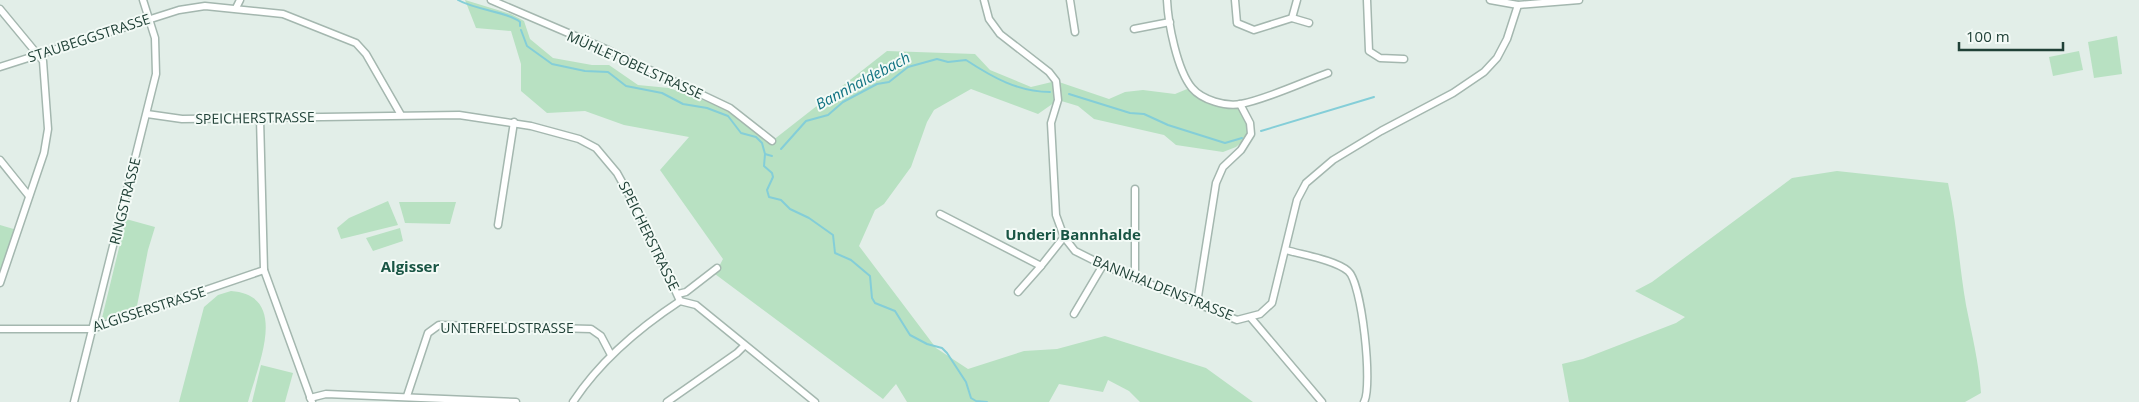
<svg xmlns="http://www.w3.org/2000/svg" width="2139" height="402" viewBox="0 0 2139 402" font-family="'Open Sans',sans-serif">
<rect width="100%" height="100%" fill="#e2eee8"/>
<g fill="#b8e1c2">
<polygon points="465,0 511,14 524,21 530,39 553,58 592,65 609,65 638,85 669,88 708,102 734,114 772,141 887,51 975,54 990,70 1031,87 1056,81 1109,99 1125,92 1143,90 1175,94 1192,87 1204,98 1240,104 1251,134 1236,147 1223,152 1176,145 1164,135 1094,119 1078,106 1058,100 1038,114 971,89 934,110 927,122 911,167 884,204 875,210 859,246 936,348 968,369 1024,351 1057,349 1105,336 1206,368 1253,402 1140,402 1129,391 1108,380 1103,392 1059,384 1049,402 907,402 896,384 883,399 715,274 723,259 660,170 689,137 624,125 585,111 547,113 521,91 521,64 511,31 476,28"/>
<polygon points="2117,36 2122,74 2094,78 2088,42"/>
<polygon points="2079,51 2083,70 2053,76 2049,57"/>
<path d="M1837 171 1948 183C1957 224 1959 265 1966 305 1972 335 1979 363 1981 393L1965 402H1569L1562 364 1583 359 1676 323 1685 317 1635 291 1652 282 1792 178Z"/>
<polygon points="388,201 398,225 341,239 337,228 349,218"/>
<polygon points="399,202 456,202 450,224 405,223"/>
<polygon points="126,219 155,227 148,250 136,311 103,320 102,318"/>
<polygon points="0,225 17,230 0,283"/>
<polygon points="400,228 403,241 373,251 366,238"/>
<path d="M231 291C291 295 257 367 248 402H179L204 307 218 295Z"/>
<polygon points="261,365 293,373 285,402 252,402"/>
</g>
<g fill="none" stroke-linecap="round" stroke-linejoin="round">
<g stroke="#84ced8" stroke-width="2">
<path d="M458 0C475 10 509 12 520 22V26"/>
<polyline points="521,30 527,46 552,64 585,71 608,72 626,86 662,93 683,104 707,108 728,116 741,133 756,137 762,143 765,154"/>
<polyline points="1069,94 1130,113 1144,114 1168,125 1225,143 1242,138"/>
<polyline points="1261,131 1374,97"/>
<path d="M781 149 806 121 828 115 843 102 877 84 889 82 908 67 937 59 948 62 966 60C992 77 1018 92 1050 92"/>
<polyline points="765,154 764,166 772,173 773,177 767,190 769,197 781,200 790,209 809,218 833,235 835,253 851,260 870,276 872,298 875,303 895,311 910,335 927,344 942,348 947,353 966,382 971,398 976,401 987,402"/>
<polyline points="765,154 772,156"/>
</g>
<g stroke="#a4b7af" stroke-width="9">
<g id="street">
<polyline points="491,0 608,50 730,108 772,141"/>
<polyline points="984,0 989,19 1000,34 1049,72 1056,81 1058,100 1051,123 1056,215 1064,237 1075,251 1101,264 1237,320 1260,314 1272,303 1297,200 1306,183 1333,160 1381,131 1453,93 1484,72 1497,58 1507,39 1518,5"/>
<polyline points="1070,0 1075,32"/>
<path d="M1167 0C1168 23 1177 70 1192 88 1202 100 1226 107 1241 104 1267 99 1303 82 1328 73"/>
<polyline points="1235,0 1237,23 1254,30 1292,18 1297,0"/>
<polyline points="1367,0 1369,51 1380,58 1404,59"/>
<polyline points="1490,0 1518,5 1579,0"/>
<polyline points="236,8 240,0"/>
<polyline points="0,9 43,61 48,129 44,153 0,283"/>
<polyline points="1292,18 1309,23"/>
<polyline points="1134,29 1170,22"/>
<polyline points="0,67 179,10 205,6 283,14 356,43 366,54 401,115"/>
<polyline points="147,114 182,119 459,115 531,126 579,139 596,148 617,173 644,222 680,301"/>
<polyline points="260,118 264,270 312,402"/>
<polyline points="0,160 29,196"/>
<polyline points="940,214 1041,266 1064,237"/>
<polyline points="498,225 514,122"/>
<path d="M1286 250C1303 255 1335 260 1348 271 1362 282 1373 387 1364 402"/>
<polyline points="1135,278 1135,189"/>
<polyline points="1018,292 1041,266"/>
<polyline points="678,294 686,292 717,268"/>
<polyline points="680,301 696,305 815,402"/>
<polyline points="1197,303 1216,183 1223,167 1241,150 1251,134 1250,123 1240,104"/>
<polyline points="1074,314 1103,265"/>
<polyline points="1251,318 1322,402"/>
<polyline points="0,329 92,329 264,270"/>
<polyline points="407,396 428,333 439,325 591,329 601,336 611,355"/>
<polyline points="310,398 326,394 516,402"/>
<polyline points="74,402 156,74 155,38 143,0"/>
<path d="M573 402C600 361 639 328 680 301"/>
<polyline points="667,402 737,353 744,346"/>
</g>
</g>
<use href="#street" stroke="#fff" stroke-width="6"/>
</g>
<g text-anchor="middle" stroke-width="4" stroke-linejoin="round" paint-order="stroke">
<g font-size="14" fill="#204137" stroke="#f3faf6">
<text transform="translate(89 38) rotate(-18)" y="5">STAUBEGGSTRASSE</text>
<text transform="translate(635 65) rotate(24)" y="5">MÜHLETOBELSTRASSE</text>
<text transform="translate(255 118) rotate(-1)" y="5">SPEICHERSTRASSE</text>
<text transform="translate(125 201) rotate(-76)" y="5">RINGSTRASSE</text>
<text transform="translate(649 236) rotate(64)" y="5">SPEICHERSTRASSE</text>
<text transform="translate(1163 288) rotate(22)" y="5">BANNHALDENSTRASSE</text>
<text transform="translate(149 309) rotate(-18)" y="5">ALGISSERSTRASSE</text>
<text x="507" y="333">UNTERFELDSTRASSE</text>
</g>
<g font-size="15" font-style="italic" fill="#137483" stroke="#f3faf6">
<text transform="translate(863 81) rotate(-28)" y="5">Bannhaldebach</text>
</g>
<g font-size="15" font-weight="bold" fill="#195544" stroke="#f3faf6">
<text x="1073" y="240">Underi Bannhalde</text>
<text x="410" y="272">Algisser</text>
</g>
</g>
<path d="M1959 42v8h104v-8" fill="none" stroke="#204137" stroke-width="2.5"/>
<text x="1966" y="42" font-size="15" fill="#204137" stroke="#f3faf6" stroke-width="4" paint-order="stroke">100 m</text>
</svg>
